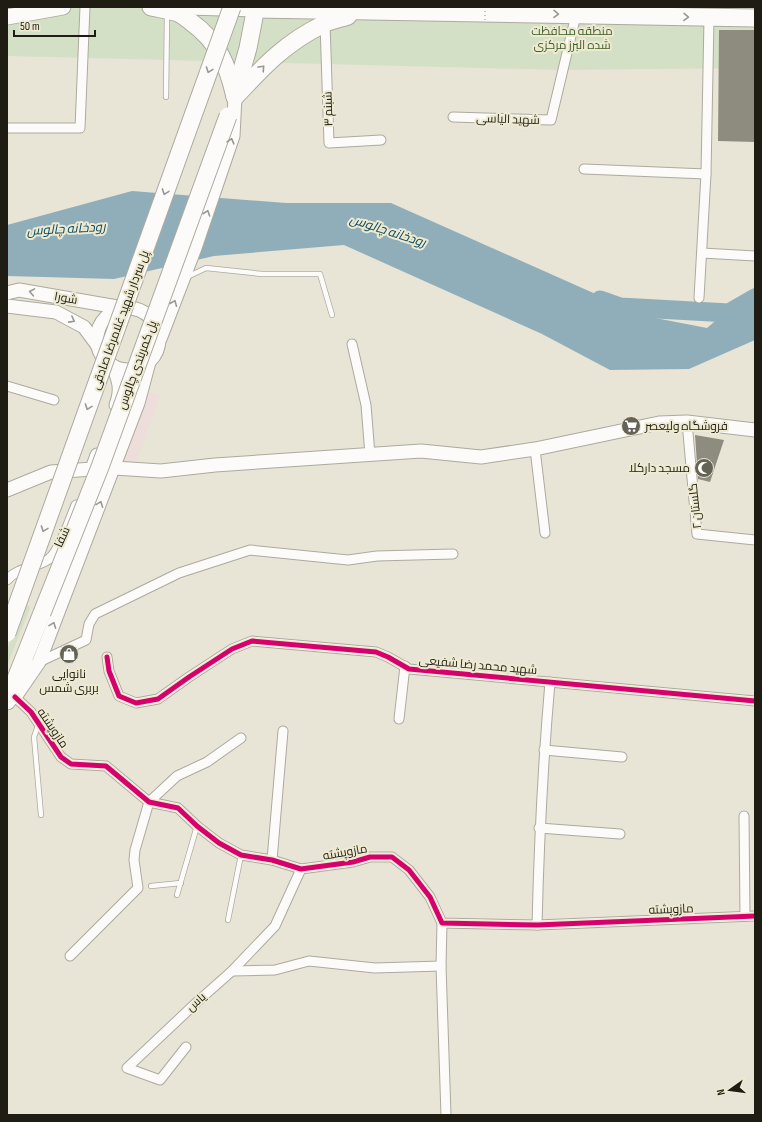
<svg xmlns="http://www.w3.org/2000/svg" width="762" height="1122" viewBox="0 0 762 1122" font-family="'Sofia Sans Condensed',Cairo,sans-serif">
<rect width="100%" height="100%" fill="#e8e5d7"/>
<polygon fill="#eddedb" points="147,391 160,396 135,466 122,461"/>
<g fill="#d4e0c5">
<polygon points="7,7 755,7 755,68 563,70 7,56"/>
<polygon points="25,605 28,605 30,608 7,666 7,650"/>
</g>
<polygon fill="#90aeb9" points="132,191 286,203 391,203 645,316 707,328 755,287 755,340 689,369 610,370 542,334 344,245 214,256 114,279 7,276 7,225"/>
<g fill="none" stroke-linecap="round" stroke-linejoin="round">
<polyline stroke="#90aeb9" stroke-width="19" points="600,300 620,307 729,313 755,298"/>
</g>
<g fill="#8e8c7e">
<polygon points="719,30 755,30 755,142 718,141"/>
<polygon points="695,435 724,440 710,482 698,479"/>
</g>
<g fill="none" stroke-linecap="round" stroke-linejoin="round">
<g stroke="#acaa9f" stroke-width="6">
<g id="lane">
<polyline points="166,97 167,14"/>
<polyline points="187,277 206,268 262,274 320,274 332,315"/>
<polyline points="39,723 34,737 41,815"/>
<polyline points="151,886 181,883"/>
<polyline points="177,895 197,826"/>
<polyline points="228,920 241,855"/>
</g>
</g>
<g stroke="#acaa9f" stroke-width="11">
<g id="street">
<polyline points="325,23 329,143 381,140"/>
<polyline points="453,117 551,120 576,15"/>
<polyline points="7,128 80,128 85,7"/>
<polyline points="584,169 706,174"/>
<polyline points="702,253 755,256"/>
<polyline points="699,298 706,174 709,18"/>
<polyline points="352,344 366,405 370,455"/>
<polyline points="7,386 54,400"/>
<polyline points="687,422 697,534 755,540"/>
<polyline points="535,449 545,533"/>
<path d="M7 580C18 567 36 568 49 559 60 551 70 519 76 505"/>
<polyline points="107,657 109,671 119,696 136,703 158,699 189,677 232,649 252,641 376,652 388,657 409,669 755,701"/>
<polyline points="39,662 86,640 89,624 95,614 179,573 250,550 348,560 377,556 453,554"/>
<polyline points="15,697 31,712 61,757 71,764 106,766 149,802 178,808 197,826 219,843 241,855 272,860 301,869 353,862 370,857 392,857 409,870 430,897 442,923 537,925 755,916"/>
<polyline points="399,719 405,666"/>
<polyline points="544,750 622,757"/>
<polyline points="744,816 745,916"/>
<polyline points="539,828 620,834"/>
<polyline points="272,860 283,731"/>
<polyline points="442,923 441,966 446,1115"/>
<path d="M537 925C539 843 543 762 550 682"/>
<polyline points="70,956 138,888 134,860 135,850 149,802 177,776 207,762 241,738"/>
<polyline points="232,971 275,970 309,961 375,968 441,966"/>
<polyline points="186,1047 160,1080 127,1068 197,1002 232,971 275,926 301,869"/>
</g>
</g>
<g stroke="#acaa9f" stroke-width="15">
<g id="secondary">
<polyline points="7,293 19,290 123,308"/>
<polyline points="7,306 56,312 84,327 98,346"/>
<circle cx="128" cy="339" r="31"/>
<polyline points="160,339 195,248 233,136 235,97"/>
<path d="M113 366C119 381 122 389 116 405"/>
<polyline points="114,468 161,471 215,465 421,451 481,457 535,449 659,423 687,422 755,430"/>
<polyline points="7,490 51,472 92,469 97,455"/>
<polyline points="11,699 15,697 39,662 138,403 149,362"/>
</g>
</g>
<g stroke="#acaa9f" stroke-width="17">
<g id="primary">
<polyline points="187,7 256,9"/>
<polyline points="7,17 63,7"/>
</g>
</g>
<g stroke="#acaa9f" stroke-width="19">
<g id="highway">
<path d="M151 7C160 9 169 10 178 13 183 15 187 19 191 22 218 41 228 66 235 97"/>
<polyline points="256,9 755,18"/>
<polyline points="235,94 248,48 256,7"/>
<path d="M235 97C263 67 286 42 324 24 331 20 340 19 348 16"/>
<polyline points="7,701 42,613"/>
</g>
</g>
<use href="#lane" stroke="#fcfbf9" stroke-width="4.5"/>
<use href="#street" stroke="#fcfbf9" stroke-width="9"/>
<use href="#secondary" stroke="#fcfbf9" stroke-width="13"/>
<use href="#primary" stroke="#fcfbf9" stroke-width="15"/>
<use href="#highway" stroke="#fcfbf9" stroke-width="17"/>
<g stroke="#acaa9f" stroke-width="19" stroke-linecap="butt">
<g id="highway-bridge">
<polyline points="42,613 100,467 228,116"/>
<polyline points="7,633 232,7"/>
</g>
</g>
<polyline stroke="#c7c7c2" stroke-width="2" stroke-dasharray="1 3" stroke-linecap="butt" points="485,7 485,23"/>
<use href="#highway-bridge" stroke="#fcfbf9" stroke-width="17"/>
<g stroke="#eeead1" stroke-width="8">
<g id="cycleway">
<polyline points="107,657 109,671 119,696 136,703 158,699 189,677 232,649 252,641 376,652 388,657 409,669 755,701"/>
<polyline points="15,697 31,712 61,757 71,764 106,766 149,802 178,808 197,826 219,843 241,855 272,860 301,869 353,862 370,857 392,857 409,870 430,897 442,923 537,925 755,916"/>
</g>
</g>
<use href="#cycleway" stroke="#d6006c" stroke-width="5"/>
</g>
<defs><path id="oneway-chevron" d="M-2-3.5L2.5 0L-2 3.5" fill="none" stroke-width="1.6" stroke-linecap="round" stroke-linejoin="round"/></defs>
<g stroke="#989792">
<use href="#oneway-chevron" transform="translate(556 14) rotate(1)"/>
<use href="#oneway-chevron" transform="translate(686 17) rotate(1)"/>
<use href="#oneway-chevron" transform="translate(262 68) rotate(-47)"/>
<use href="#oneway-chevron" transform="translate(209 70) rotate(110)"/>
<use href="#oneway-chevron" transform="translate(231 141) rotate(-74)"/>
<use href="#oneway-chevron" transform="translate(165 192) rotate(110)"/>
<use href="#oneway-chevron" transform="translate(207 213) rotate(-71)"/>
<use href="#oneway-chevron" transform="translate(32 292) rotate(-170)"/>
<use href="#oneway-chevron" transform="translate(174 303) rotate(-68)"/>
<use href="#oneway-chevron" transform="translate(72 320) rotate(28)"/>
<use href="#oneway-chevron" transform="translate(88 407) rotate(110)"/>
<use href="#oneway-chevron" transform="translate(100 504) rotate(-69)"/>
<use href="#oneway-chevron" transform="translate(44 529) rotate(110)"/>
<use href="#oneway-chevron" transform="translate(53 625) rotate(-69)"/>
</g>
<defs>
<g id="supermarket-disc" transform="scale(1)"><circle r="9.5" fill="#656258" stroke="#eeead1"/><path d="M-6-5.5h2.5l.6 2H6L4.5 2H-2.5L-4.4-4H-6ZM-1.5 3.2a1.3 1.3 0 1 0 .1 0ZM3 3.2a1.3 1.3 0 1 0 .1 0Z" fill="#fff"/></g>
<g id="mosque-disc" transform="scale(1)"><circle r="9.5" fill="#656258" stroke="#eeead1"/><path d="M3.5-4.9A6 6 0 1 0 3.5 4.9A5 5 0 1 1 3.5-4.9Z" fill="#fff"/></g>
<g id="shop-disc" transform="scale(1)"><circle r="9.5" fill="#656258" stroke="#eeead1"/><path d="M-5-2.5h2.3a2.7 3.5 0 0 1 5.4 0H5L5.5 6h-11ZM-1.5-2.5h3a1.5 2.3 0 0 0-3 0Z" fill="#fff"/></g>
</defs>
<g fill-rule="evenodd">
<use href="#supermarket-disc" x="631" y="426"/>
<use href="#mosque-disc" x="704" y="468"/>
<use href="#shop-disc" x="69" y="654"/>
</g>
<g text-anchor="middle" stroke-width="4" stroke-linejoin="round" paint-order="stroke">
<g font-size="12" fill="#3f5e2a" stroke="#eeead1">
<text x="572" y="35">منطقه محافظت<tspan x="572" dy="14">شده البرز مرکزی</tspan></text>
</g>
<g font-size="12" fill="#1e1c13" stroke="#eeead1">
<text transform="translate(328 109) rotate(-92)" y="4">شبنم ۳</text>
<text transform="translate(508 119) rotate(2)" y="4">شهید الیاسی</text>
<text transform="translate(66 298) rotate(10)" y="4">شورا</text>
<text transform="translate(120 320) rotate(-70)" y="4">پل سردار شهید غلامرضا صادقی</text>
<text transform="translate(137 365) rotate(-70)" y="4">پل کمربندی چالوس</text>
<text transform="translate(695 506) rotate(-96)" y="4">گلستان ۲</text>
<text transform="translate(62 537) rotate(-66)" y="4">شفا</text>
<text transform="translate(478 665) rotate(5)" y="4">شهید محمد رضا شفیعی</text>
<text transform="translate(53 728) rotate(56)" y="4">مازوپشته</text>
<text transform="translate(345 852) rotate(-10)" y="4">مازوپشته</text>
<text transform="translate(671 909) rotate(-2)" y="4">مازوپشته</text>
<text transform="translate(196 1002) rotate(-42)" y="4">یاس</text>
</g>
<g font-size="12" fill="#1e1c13" stroke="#eeead1" text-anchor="start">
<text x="645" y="430">فروشگاه ولیعصر</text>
<text x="690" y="472" text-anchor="end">مسجد دارکلا</text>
<text x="69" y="678" text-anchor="middle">نانوایی<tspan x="69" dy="14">بربری شمس</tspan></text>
</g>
<g font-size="13" font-style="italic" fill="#0a495f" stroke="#eeead1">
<text transform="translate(66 228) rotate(-3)" y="5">رودخانه چالوس</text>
<text transform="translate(388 230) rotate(18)" y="5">رودخانه چالوس</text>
</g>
</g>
<rect width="762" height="1122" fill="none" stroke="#1e1c13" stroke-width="16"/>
<g transform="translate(730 1090) rotate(256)" stroke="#eeead1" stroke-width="3" paint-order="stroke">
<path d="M0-3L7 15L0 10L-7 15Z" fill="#1e1c13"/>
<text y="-6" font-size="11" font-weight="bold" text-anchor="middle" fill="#1e1c13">N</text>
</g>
<path d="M14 30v6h81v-6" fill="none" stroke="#1e1c13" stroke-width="2"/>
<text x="20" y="30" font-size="12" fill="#1e1c13" stroke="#eeead1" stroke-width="3" paint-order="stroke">50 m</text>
</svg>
